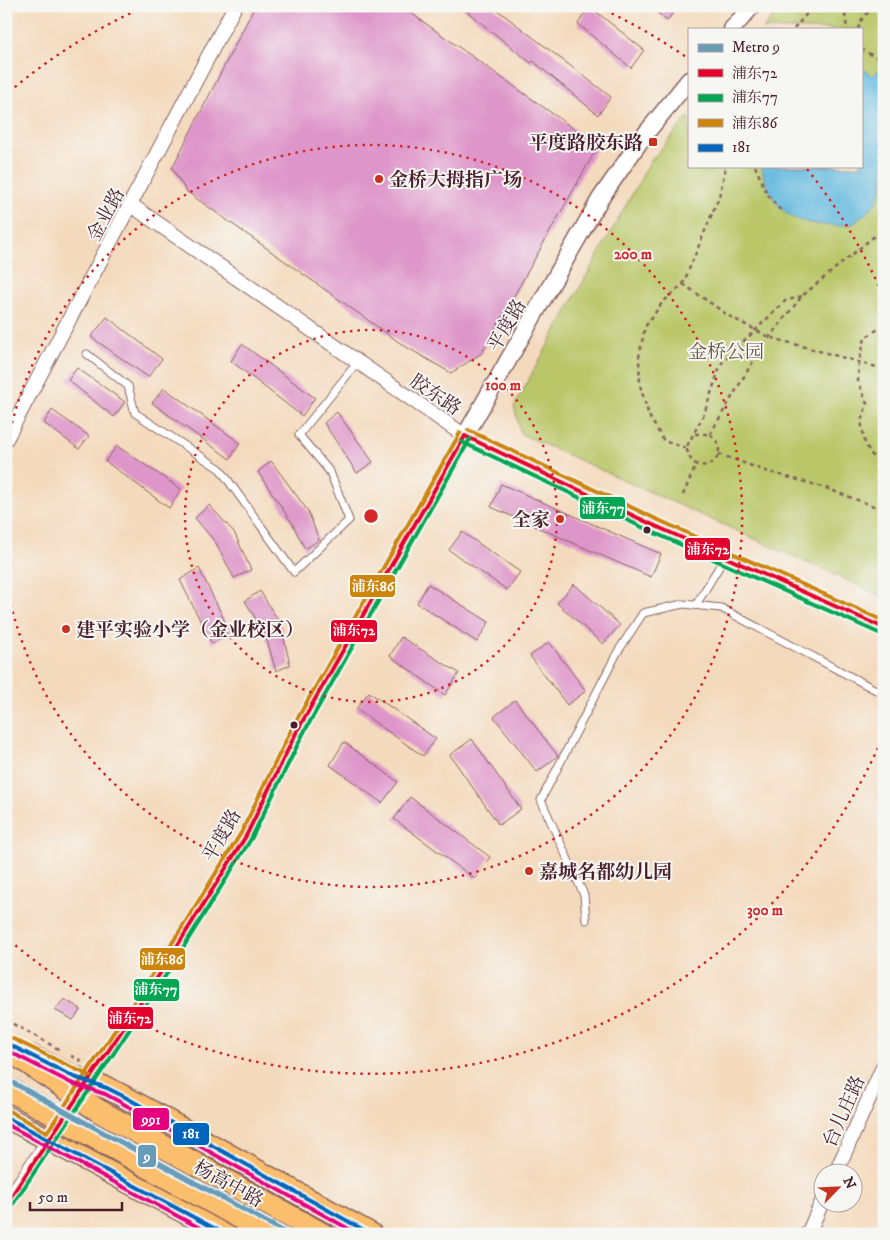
<svg xmlns="http://www.w3.org/2000/svg" width="890" height="1240" viewBox="0 0 890 1240" font-family="'IM FELL DW Pica','Noto Serif SC',serif">
<rect width="100%" height="100%" fill="#f6f6f2"/>
<filter id="ink" filterUnits="userSpaceOnUse"><feTurbulence type="fractalNoise" baseFrequency=".02" numOctaves="2"/><feDisplacementMap in="SourceGraphic" scale="10" xChannelSelector="R" yChannelSelector="G"/><feConvolveMatrix kernelMatrix="1 2 1 2 8 2 1 2 1" color-interpolation-filters="sRGB"/></filter>
<filter id="wash" filterUnits="userSpaceOnUse"><feTurbulence type="fractalNoise" baseFrequency=".0096" numOctaves="4" result="noise"/><feDisplacementMap in="SourceGraphic" scale="20" xChannelSelector="R" yChannelSelector="G"/><feGaussianBlur stdDeviation="1.12" result="paint"/><feColorMatrix in="noise" values="0 0 0 0 0 0 0 0 0 0 0 0 0 0 0 0 0 1.4 0 .05"/><feComposite in="paint" operator="in"/></filter>
<g filter="url(#wash)">
<rect width="100%" height="100%" fill="#f4dabd"/>
<polygon fill="#b9c769" stroke="#82734a" points="782,6 884,6 884,597 521,434 514,406 650,162 689,116 689,166 861,166 861,29 763,29"/>
<path fill="#61b8de" stroke="#566c84" d="M861 68 874 76 878 70 884 72C884 99 890 180 877 201 873 207 858 221 852 224 838 228 804 224 792 217 776 208 763 183 762 166H861Z"/>
<g id="blocks">
<g fill="#de95c9">
<polygon points="255,6 401,6 598,146 482,353 451,373 403,345 186,191 172,168"/>
<polygon points="460,6 492,6 611,97 598,115 533,61 531,63"/>
<polygon points="589,6 644,50 631,68 578,24"/>
<polygon points="650,6 678,6 667,21"/>
<polygon points="107,317 162,359 148,377 91,337"/>
<polygon points="242,344 315,398 302,416 231,361"/>
<polygon points="77,368 125,402 114,417 68,380"/>
<polygon points="164,388 240,443 230,459 152,403"/>
<polygon points="52,410 89,436 79,449 44,423"/>
<polygon points="337,412 373,462 357,473 324,423"/>
<polygon points="117,446 181,489 169,508 105,461"/>
<polygon points="271,461 308,511 319,540 305,549 292,523 258,472"/>
<polygon points="501,484 661,554 651,577 491,507"/>
<polygon points="209,505 234,532 251,570 234,578 216,543 195,518"/>
<polygon points="462,532 520,572 507,590 449,550"/>
<polygon points="199,568 230,632 212,644 180,580"/>
<polygon points="428,584 489,622 477,642 417,603"/>
<polygon points="574,584 620,625 603,644 557,603"/>
<polygon points="260,591 281,625 290,665 276,671 265,634 245,601"/>
<polygon points="401,637 459,673 445,695 390,656"/>
<polygon points="549,642 586,691 567,705 530,656"/>
<polygon points="369,692 436,739 423,756 356,709"/>
<polygon points="515,700 558,756 537,772 494,717"/>
<polygon points="472,739 521,809 499,825 450,755"/>
<polygon points="344,742 398,782 382,803 330,765"/>
<polygon points="410,797 490,857 475,879 394,819"/>
<polygon points="64,999 81,1009 73,1020 55,1010"/>
</g>
</g>
</g>
<g filter="url(#ink)">
<use href="#blocks" fill-opacity="0" stroke="#86605e" stroke-width="1"/>
<g fill="none" stroke-linecap="round" stroke-linejoin="round">
<g stroke="#86605e" stroke-width="9">
<g id="service">
<polyline points="87,354 128,386 135,413 220,469 294,572 349,520 330,472 299,435 357,363"/>
<polyline points="696,605 725,557"/>
<polyline points="586,920 584,895 541,800 617,653 643,613 683,604 721,608 876,690"/>
</g>
</g>
<g stroke="#86605e" stroke-width="16">
<g id="minor">
<polyline points="131,205 465,436 651,524 884,628"/>
<polyline points="6,439 235,6"/>
<polyline points="836,1172 884,1065"/>
<polyline points="6,1204 49,1140"/>
<polyline points="808,1234 822,1202"/>
</g>
</g>
<g stroke="#86605e" stroke-width="19">
<g id="tertiary">
<polyline points="732,29 752,6"/>
<polyline points="49,1140 159,975 246,836 297,731 600,199 643,137 689,80"/>
</g>
</g>
<g stroke="#86605e" stroke-width="24">
<g id="primary">
<polyline points="31,1056 74,1077 107,1088 125,1097 371,1234"/>
<polyline points="6,1117 225,1234"/>
</g>
</g>
<g stroke="#86605e" stroke-width="25">
<polyline id="trunk" points="99,1111 322,1234"/>
</g>
<g stroke="#86605e" stroke-width="2.5" stroke-dasharray="4 4" stroke-linecap="butt">
<polyline points="844,6 847,29"/>
<polyline points="862,6 869,12"/>
<polyline points="794,29 813,6"/>
<polyline points="858,29 862,19 872,8 884,8"/>
<polyline points="861,49 879,59 884,58"/>
<polyline points="755,166 767,194 782,212"/>
<polyline points="683,284 729,316 769,337 884,369"/>
<polyline points="884,325 865,338 859,362 858,381 867,404 861,421 865,444 884,474"/>
<path d="M695 434H710C730 449 713 475 692 462L686 448 704 414 721 364 785 301 802 296"/>
<polyline points="710,434 761,348 802,296 884,228"/>
<polyline points="686,448 664,441 649,416 640,385 639,357 645,327 662,303 683,284 719,197 726,166"/>
<polyline points="719,454 766,471 823,487 884,510"/>
<polyline points="683,495 696,465"/>
<polyline points="6,1020 62,1051"/>
<polyline points="71,1056 84,1062"/>
</g>
<use href="#service" stroke="#fff" stroke-width="7"/>
<use href="#minor" stroke="#fff" stroke-width="14"/>
<use href="#tertiary" stroke="#fff" stroke-width="16"/>
<use href="#primary" stroke="#fabe6d" stroke-width="21"/>
<use href="#trunk" stroke="#fabe6d" stroke-width="22"/>
<g stroke="#86605e" stroke-width="25" stroke-linecap="butt">
<g id="trunk-bridge">
<polyline points="6,1048 99,1111"/>
<polyline points="6,1088 270,1234"/>
</g>
</g>
<use href="#trunk-bridge" stroke="#fabe6d" stroke-width="22"/>
<g stroke="#f6f6f2" stroke-width="8">
<g id="bus-1">
<polyline points="465,436 651,524 884,628"/>
<polyline points="6,1204 159,975 246,836 297,731 465,436"/>
</g>
</g>
<g stroke="#f6f6f2" stroke-width="8">
<g id="bus-2">
<polyline points="462,442 648,530 881,634"/>
<polyline points="11,1207 164,978 251,839 303,734 470,439"/>
</g>
</g>
<g stroke="#f6f6f2" stroke-width="8">
<g id="bus-3">
<polyline points="468,430 654,518 884,621"/>
<polyline points="9,1037 90,1076"/>
<polyline points="9,1111 47,1132 154,972 241,833 292,728 460,433"/>
</g>
</g>
<g stroke="#f6f6f2" stroke-width="8">
<g id="bus-4">
<polyline points="6,1043 74,1077 107,1088 125,1097 371,1234"/>
<polyline points="6,1117 225,1234"/>
</g>
</g>
<g stroke="#f6f6f2" stroke-width="8">
<g id="bus-5">
<polyline points="6,1050 71,1083 105,1094 122,1103 358,1234"/>
<polyline points="6,1124 211,1234"/>
</g>
</g>
<use href="#bus-1" stroke="#e4002b" stroke-width="4"/>
<use href="#bus-2" stroke="#00a651" stroke-width="4"/>
<use href="#bus-3" stroke="#cc840b" stroke-width="4"/>
<use href="#bus-4" stroke="#0065bd" stroke-width="4"/>
<use href="#bus-5" stroke="#e5007d" stroke-width="4"/>
<g stroke="#f6f6f2" stroke-width="9">
<polyline id="metro-1" points="6,1079 288,1234"/>
</g>
<use href="#metro-1" stroke="#679cb9" stroke-width="5"/>
</g>
</g>
<g fill="none" stroke="#d62828" stroke-width="2.5" stroke-dasharray="2.5 5">
<circle cx="371" cy="516" r="186"/>
<path d="M7 445A371 371 0 1 1 7 587"/>
<path d="M884 734A557 557 0 0 1 9 940M9 92A557 557 0 0 1 144 7M598 7A557 557 0 0 1 686 57M807 169A557 557 0 0 1 884 298"/>
</g>
<g fill="#c8321e" stroke="#f6f6f2" stroke-width="2">
<rect x="648" y="137" width="10" height="10" rx="2.5"/>
<circle cx="379" cy="179" r="5"/>
<circle cx="560" cy="519" r="5"/>
<circle cx="66" cy="629" r="5"/>
<circle cx="529" cy="871" r="5"/>
</g>
<g fill="#4a1f2b" stroke="#f6f6f2" stroke-width="2">
<circle cx="647" cy="530" r="4.5"/>
<circle cx="294" cy="725" r="4.5"/>
</g>
<g text-anchor="middle" stroke-width="4" stroke-linejoin="round" paint-order="stroke">
<g font-size="19" font-weight="bold" fill="#4a1f2b" stroke="#f6f6f2" text-anchor="start">
<text x="643" y="149" text-anchor="end">平度路胶东路</text>
<text x="389" y="186">金桥大拇指广场</text>
<text x="550" y="526" text-anchor="end">全家</text>
<text x="76" y="636">建平实验小学（金业校区）</text>
<text x="539" y="878">嘉城名都幼儿园</text>
</g>
<g font-size="19" fill="#4a1f2b" stroke="#f6f6f2">
<text transform="translate(105 214) rotate(-62)" y="7">金业路</text>
<text transform="translate(506 325) rotate(-60)" y="7">平度路</text>
<text transform="translate(436 394) rotate(34)" y="7">胶东路</text>
<text transform="translate(221 835) rotate(-60)" y="7">平度路</text>
<text transform="translate(843 1111) rotate(-66)" y="7">台儿庄路</text>
<text transform="translate(229 1183) rotate(29)" y="7">杨高中路</text>
</g>
<g font-size="19" fill="#6b513e" stroke="#f6f6f2">
<text x="726" y="358">金桥公园</text>
</g>
</g>
<circle cx="371" cy="516" r="8" fill="#d62828" stroke="#f6f6f2" stroke-width="2.5"/>
<g font-size="15" text-anchor="middle" font-weight="bold" fill="#d62828" stroke="#f6f6f2" stroke-width="4" stroke-linejoin="round" paint-order="stroke">
<text x="633" y="259">200 m</text>
<text x="503" y="390">100 m</text>
<text x="765" y="915">300 m</text>
</g>
<g stroke="#f6f6f2" stroke-width="2">
<rect x="579" y="496" width="47" height="24" rx="5" fill="#00a651"/>
<rect x="684" y="537" width="47" height="24" rx="5" fill="#e4002b"/>
<rect x="349" y="574" width="47" height="24" rx="5" fill="#cc840b"/>
<rect x="330" y="619" width="48" height="24" rx="5" fill="#e4002b"/>
<rect x="139" y="947" width="47" height="24" rx="5" fill="#cc840b"/>
<rect x="133" y="978" width="47" height="24" rx="5" fill="#00a651"/>
<rect x="107" y="1006" width="47" height="24" rx="5" fill="#e4002b"/>
<rect x="132" y="1107" width="38" height="24" rx="5" fill="#e5007d"/>
<rect x="172" y="1122" width="38" height="24" rx="5" fill="#0065bd"/>
<rect x="137" y="1144" width="20" height="24" rx="5" fill="#679cb9"/>
</g>
<g font-size="14" text-anchor="middle" font-weight="bold" fill="#fff">
<text x="603" y="513">浦东77</text>
<text x="708" y="554">浦东72</text>
<text x="373" y="591">浦东86</text>
<text x="354" y="635">浦东72</text>
<text x="162" y="964">浦东86</text>
<text x="156" y="994">浦东77</text>
<text x="130" y="1023">浦东72</text>
<text x="151" y="1124">991</text>
<text x="191" y="1138">181</text>
<text x="147" y="1161">9</text>
</g>
<rect width="890" height="1240" fill="none" stroke="#f6f6f2" stroke-width="25"/>
<rect x="688" y="28" width="175" height="140" fill="#f6f6f2" stroke="#b1a0a2"/>
<rect x="698" y="44" width="25" height="8" fill="#679cb9" stroke="#b1a0a2"/>
<text x="732" y="52" font-size="15" fill="#4a1f2b">Metro 9</text>
<rect x="698" y="69" width="25" height="8" fill="#e4002b" stroke="#b1a0a2"/>
<text x="732" y="78" font-size="15" fill="#4a1f2b">浦东72</text>
<rect x="698" y="94" width="25" height="8" fill="#00a651" stroke="#b1a0a2"/>
<text x="732" y="102" font-size="15" fill="#4a1f2b">浦东77</text>
<rect x="698" y="119" width="25" height="8" fill="#cc840b" stroke="#b1a0a2"/>
<text x="732" y="128" font-size="15" fill="#4a1f2b">浦东86</text>
<rect x="698" y="144" width="25" height="8" fill="#0065bd" stroke="#b1a0a2"/>
<text x="732" y="152" font-size="15" fill="#4a1f2b">181</text>
<g transform="translate(838 1188) rotate(66)"><circle r="24" fill="#f6f6f2" stroke="#b1a0a2"/>
<path d="M0-4L9 19L0 12L-9 19Z" fill="#c8321e"/>
<text y="-8" font-size="14" font-weight="bold" text-anchor="middle" fill="#4a1f2b">N</text>
</g>
<path d="M30 1202v8h92v-8" fill="none" stroke="#4a1f2b" stroke-width="2.5"/>
<text x="38" y="1202" font-size="15" fill="#4a1f2b" stroke="#f6f6f2" stroke-width="4" paint-order="stroke">50 m</text>
</svg>
